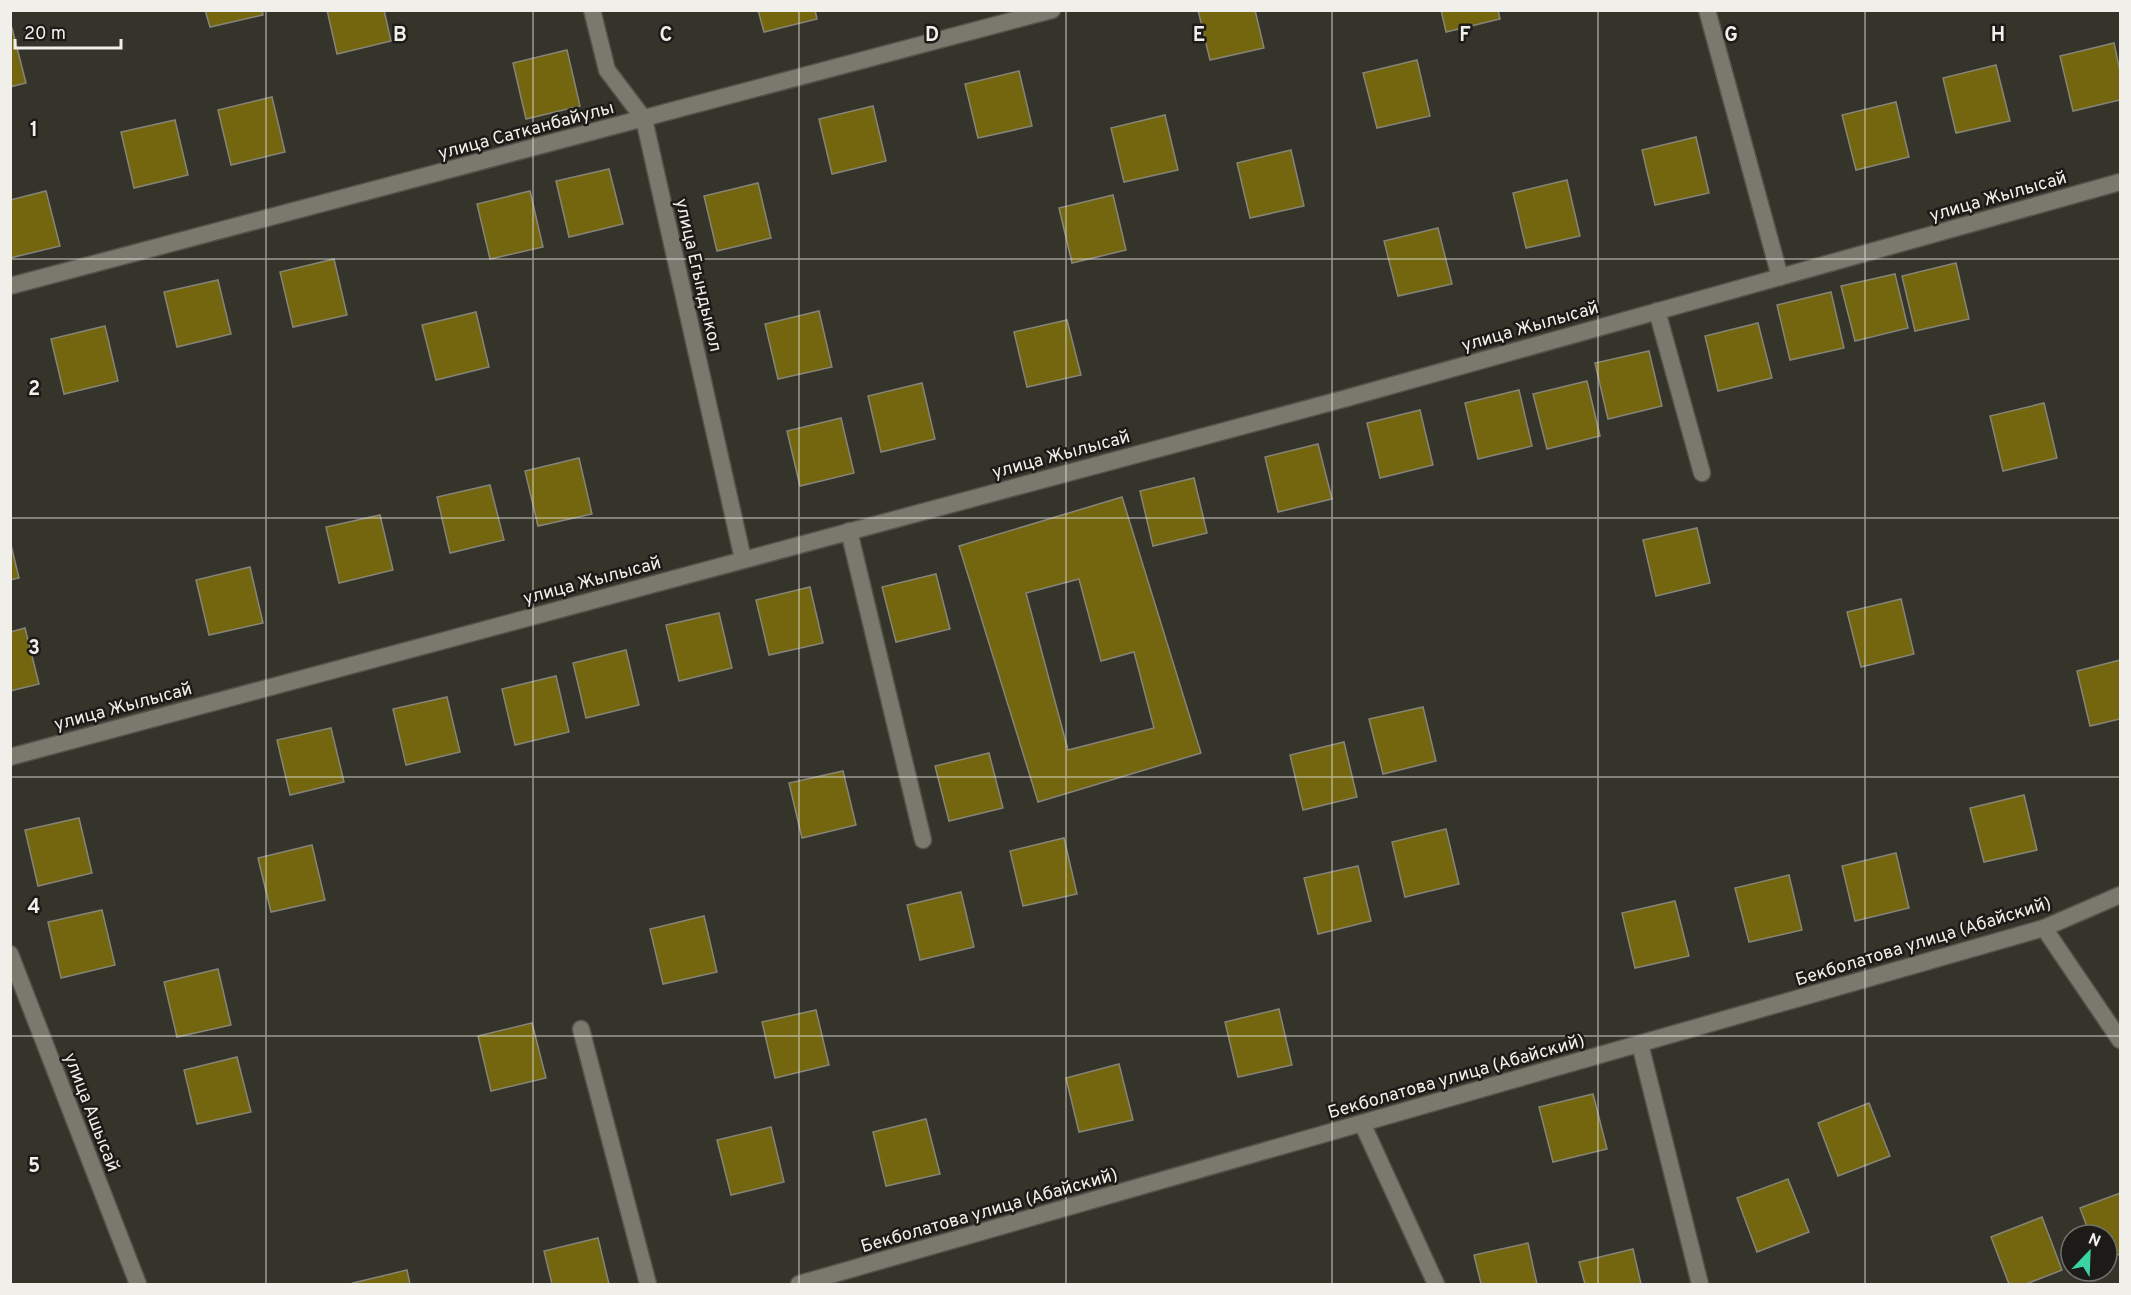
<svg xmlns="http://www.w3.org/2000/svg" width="2131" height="1295" viewBox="0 0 2131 1295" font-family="Overpass,sans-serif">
<rect width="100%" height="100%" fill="#35342b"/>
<g fill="#73660e" stroke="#868479" stroke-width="1.5" fill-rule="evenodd">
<polygon points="205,10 262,10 263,15 210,27"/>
<polygon points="327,10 384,10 391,41 337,54"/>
<polygon points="758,10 815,10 817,19 764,32"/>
<polygon points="1198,10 1255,10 1264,48 1210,60"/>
<polygon points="1441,10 1498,10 1500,19 1446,32"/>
<polygon points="12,28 26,83 10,87 10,29"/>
<polygon points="2114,43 2120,71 2120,100 2073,111 2060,56"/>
<polygon points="567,50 580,106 526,119 513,63"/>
<polygon points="1417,60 1430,116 1377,128 1363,73"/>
<polygon points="1996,65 2010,121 1956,133 1943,78"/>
<polygon points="1019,71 1032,126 978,138 965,84"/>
<polygon points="272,97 285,152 231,165 218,110"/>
<polygon points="1896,102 1909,157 1856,170 1842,115"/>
<polygon points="873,106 886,161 832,174 819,119"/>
<polygon points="1165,115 1178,170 1124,182 1111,128"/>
<polygon points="175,120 188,175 134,188 121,132"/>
<polygon points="1696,137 1709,193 1655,205 1642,150"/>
<polygon points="1291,150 1304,206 1250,218 1237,163"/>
<polygon points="609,169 623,224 569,237 556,181"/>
<polygon points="1567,180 1580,236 1526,248 1513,193"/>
<polygon points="758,183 771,238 717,251 704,196"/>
<polygon points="46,191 60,246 10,258 10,200"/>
<polygon points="530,191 543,247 490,259 477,204"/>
<polygon points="1113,195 1126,250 1072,263 1059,208"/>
<polygon points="1438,228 1452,284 1398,296 1384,241"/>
<polygon points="334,259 347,315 293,327 280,272"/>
<polygon points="1956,263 1969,319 1915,331 1902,276"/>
<polygon points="1895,274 1908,328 1855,341 1841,286"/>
<polygon points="218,280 231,334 177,347 164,292"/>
<polygon points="1831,292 1844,348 1790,360 1777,305"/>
<polygon points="819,311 832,367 778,379 765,324"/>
<polygon points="476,312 489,367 436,380 422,325"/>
<polygon points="1067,320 1081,375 1027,387 1014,332"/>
<polygon points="1758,323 1772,378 1718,391 1705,336"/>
<polygon points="105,326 118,381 64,394 51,339"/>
<polygon points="1649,351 1662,406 1608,419 1595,363"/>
<polygon points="1587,381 1600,436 1547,449 1533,394"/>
<polygon points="922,383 935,439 881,452 868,396"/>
<polygon points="1519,390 1532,446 1478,459 1465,403"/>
<polygon points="2044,403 2057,458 2003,471 1990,416"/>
<polygon points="1420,410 1433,465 1380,478 1367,423"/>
<polygon points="841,418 854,473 800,486 787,431"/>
<polygon points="1318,444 1332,499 1278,512 1265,457"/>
<polygon points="579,458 592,514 538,526 525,471"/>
<polygon points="1194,478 1207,533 1153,546 1140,491"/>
<polygon points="490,485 504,540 450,553 437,497"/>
<path d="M1122 497 1201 753 1038 802 959 546ZM1079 579 1101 661 1134 652 1154 728 1068 750 1026 593Z"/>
<polygon points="380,515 393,570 339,583 326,527"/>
<polygon points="1697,528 1710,583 1656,596 1643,540"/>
<polygon points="10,541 19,578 10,580"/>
<polygon points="250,567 263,623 209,635 196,580"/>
<polygon points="936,574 950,629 896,642 882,587"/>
<polygon points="810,587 823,643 769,655 756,600"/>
<polygon points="1901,599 1914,654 1861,667 1847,612"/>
<polygon points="719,613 732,668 679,681 666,625"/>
<polygon points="25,628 39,684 10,691 10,632"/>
<polygon points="626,650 639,705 586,718 573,663"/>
<polygon points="2120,660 2120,719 2090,726 2077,671"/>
<polygon points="556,676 569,732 515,745 502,689"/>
<polygon points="447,697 460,752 406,765 393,709"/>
<polygon points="1423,707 1436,761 1383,774 1369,719"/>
<polygon points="331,728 344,782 290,795 277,740"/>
<polygon points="1344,742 1357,797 1303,810 1290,755"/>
<polygon points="989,753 1003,808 949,821 935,766"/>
<polygon points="843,771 856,825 802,838 789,783"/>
<polygon points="2024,795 2037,850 1984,862 1970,808"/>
<polygon points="79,818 92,873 38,886 25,830"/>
<polygon points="1446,829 1459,884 1405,897 1392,842"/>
<polygon points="1064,838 1077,894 1023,906 1010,851"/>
<polygon points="312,845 325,900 271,912 258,858"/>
<polygon points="1896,853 1909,908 1855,921 1842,866"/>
<polygon points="1358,866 1371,921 1318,934 1304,878"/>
<polygon points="1789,875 1802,930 1749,942 1735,888"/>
<polygon points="961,892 974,947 920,960 907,905"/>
<polygon points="1675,901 1689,956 1635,968 1622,913"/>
<polygon points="102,910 115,965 61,978 48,922"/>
<polygon points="704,916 717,972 663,984 650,929"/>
<polygon points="218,969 231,1025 177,1037 164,982"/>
<polygon points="1279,1009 1292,1065 1238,1077 1225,1022"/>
<polygon points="816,1010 829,1065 775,1078 762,1022"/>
<polygon points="532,1023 546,1078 491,1091 478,1036"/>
<polygon points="237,1057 251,1112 197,1124 184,1070"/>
<polygon points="1119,1064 1133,1120 1079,1132 1066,1078"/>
<polygon points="1593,1094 1607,1149 1553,1162 1539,1107"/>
<polygon points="1869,1103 1890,1156 1838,1176 1818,1123"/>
<polygon points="926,1119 940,1174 886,1186 873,1132"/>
<polygon points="771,1127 784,1182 731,1195 717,1140"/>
<polygon points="1788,1179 1809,1232 1757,1252 1737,1198"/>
<polygon points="2120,1193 2120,1254 2107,1259 2107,1235 2090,1235 2080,1208"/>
<polygon points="2042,1217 2062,1270 2026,1284 2009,1284 1991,1237"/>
<polygon points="598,1238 609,1284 552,1284 544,1251"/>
<polygon points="1528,1243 1537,1284 1481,1284 1474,1255"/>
<polygon points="1633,1249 1641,1284 1585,1284 1579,1262"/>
<polygon points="407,1270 410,1284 354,1284 353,1283"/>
</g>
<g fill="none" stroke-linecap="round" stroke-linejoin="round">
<g stroke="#54534b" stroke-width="19">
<g id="service">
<polyline points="1707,10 1780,277"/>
<polyline points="1657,311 1702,473"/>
<polyline points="849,531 923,840"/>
<polyline points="2044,928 2120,1040"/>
<polyline points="581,1029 648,1284"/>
<polyline points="1640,1044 1700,1284"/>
<polyline points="1362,1123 1436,1284"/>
</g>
</g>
<g stroke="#54534b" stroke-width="19">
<g id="minor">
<polyline points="592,10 607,70 644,119 743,559"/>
<polyline points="10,286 1052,10"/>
<polyline points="10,757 1347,398 2120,182"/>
<polyline points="10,954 138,1284"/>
<polyline points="799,1284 2044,928 2120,895"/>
</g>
</g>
<use href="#service" stroke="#7a796e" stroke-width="16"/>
<use href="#minor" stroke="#7a796e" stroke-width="16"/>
</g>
<path fill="none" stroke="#f0efea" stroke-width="1.5" stroke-opacity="0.55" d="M266 10V1284M533 10V1284M799 10V1284M1066 10V1284M1332 10V1284M1598 10V1284M1865 10V1284M10 259H2120M10 518H2120M10 777H2120M10 1036H2120"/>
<g text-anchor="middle" stroke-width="5" stroke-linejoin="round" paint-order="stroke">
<g font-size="18" fill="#f0efea" stroke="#1c1b17">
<text transform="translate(526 130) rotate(-15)" y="6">улица Сатканбайулы</text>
<text transform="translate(1998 196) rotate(-16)" y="6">улица Жылысай</text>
<text transform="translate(699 275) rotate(77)" y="6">улица Егындыкол</text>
<text transform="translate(1530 326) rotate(-16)" y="6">улица Жылысай</text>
<text transform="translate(1061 454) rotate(-15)" y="6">улица Жылысай</text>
<text transform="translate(592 580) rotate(-15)" y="6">улица Жылысай</text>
<text transform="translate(123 706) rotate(-15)" y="6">улица Жылысай</text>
<text transform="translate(1923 941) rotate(-17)" y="6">Бекболатова улица (Абайский)</text>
<text transform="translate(1456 1076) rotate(-16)" y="6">Бекболатова улица (Абайский)</text>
<text transform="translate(92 1112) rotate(69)" y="6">улица Ашысай</text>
<text transform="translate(989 1210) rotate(-16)" y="6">Бекболатова улица (Абайский)</text>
</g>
</g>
<g font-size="20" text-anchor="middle" font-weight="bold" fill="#f0efea" stroke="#1c1b17" stroke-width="5" stroke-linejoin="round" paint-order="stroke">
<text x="400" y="41">B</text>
<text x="666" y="41">C</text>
<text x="932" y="41">D</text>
<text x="1199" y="41">E</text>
<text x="1465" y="41">F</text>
<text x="1731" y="41">G</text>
<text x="1998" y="41">H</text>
<text x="34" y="136">1</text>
<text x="34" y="395">2</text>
<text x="34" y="654">3</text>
<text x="34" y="913">4</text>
<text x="34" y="1172">5</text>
</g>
<rect width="2131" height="1295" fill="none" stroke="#f0efea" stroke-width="24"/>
<g transform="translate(2089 1253) rotate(23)"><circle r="28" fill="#1c1b17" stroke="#71706b" stroke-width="1.5"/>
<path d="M0-4.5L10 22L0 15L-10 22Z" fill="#3bd4a4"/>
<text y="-9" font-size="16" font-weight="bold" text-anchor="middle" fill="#f0efea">N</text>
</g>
<path d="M15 39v9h106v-9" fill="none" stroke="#f0efea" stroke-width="3"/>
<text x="24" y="39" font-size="18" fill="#f0efea" stroke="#1c1b17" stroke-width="4.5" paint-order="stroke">20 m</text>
</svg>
